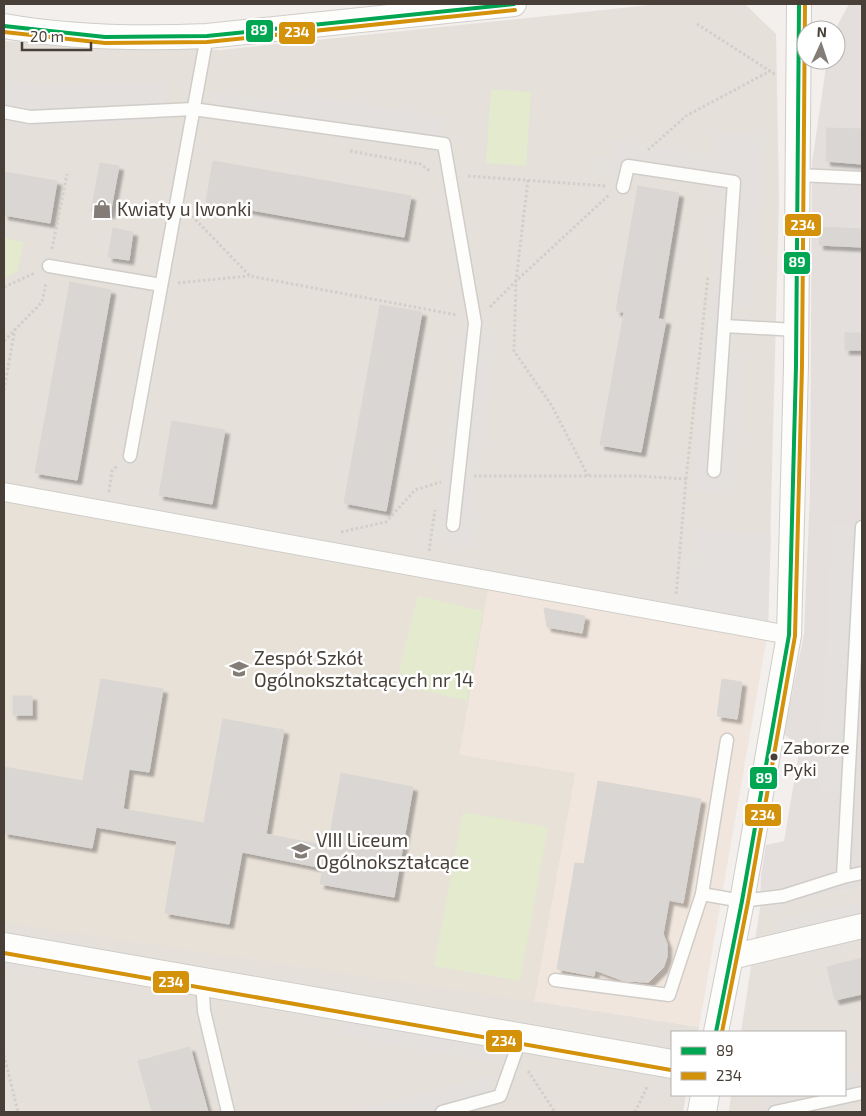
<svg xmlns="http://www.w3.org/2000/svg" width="866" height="1116" viewBox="0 0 866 1116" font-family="'Exo 2',sans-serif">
<defs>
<filter id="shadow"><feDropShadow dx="4.5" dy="4.5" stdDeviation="1" flood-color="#0004"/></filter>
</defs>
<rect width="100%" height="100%" fill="#f2efec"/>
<g fill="#e5e0da">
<polygon points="660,4 745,4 776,34 779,200 768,626 534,1001 699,1027 698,1032 672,1032 672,1095 686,1095 683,1112 4,1112 4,41 220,50"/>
<polygon points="862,887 862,1112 729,1112 731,1095 845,1095 845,1032 741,1032 760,908"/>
</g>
<polygon fill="#f1e6dd" points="489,583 767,637 699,1027 534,1001 575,774 459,755"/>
<polygon fill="#e4dfdc" points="849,4 862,4 862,887 760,908 761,875 766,845 784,841 800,747 784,734 804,634 810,493 812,163 827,60 836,60 835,30"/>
<polygon fill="#e8e1d8" points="4,498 489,583 459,755 575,773 534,1001 4,922"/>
<g fill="#e3eacd">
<polygon points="491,89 531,92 526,166 486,163"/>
<polygon points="4,238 24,242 17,272 4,278"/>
<polygon points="418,596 483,611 467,701 396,684"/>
<polygon points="463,812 548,827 520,981 434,966"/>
</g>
<g fill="#e4e0dd">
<polygon points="4,80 34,85 168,82 161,122 26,128 4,124"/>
<polygon points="285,91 446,117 441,151 211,116 215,92 282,102"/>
<polygon points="715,131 766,136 750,308 730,306 726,352 744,362 733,495 691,492 721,206 718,196 713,188 702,182 642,173 611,176 592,174 595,156 613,158 615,140 712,156"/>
<polygon points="466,320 488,323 497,334 473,505 479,513 475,548 434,541"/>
<polygon points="862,523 862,708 857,794 818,791 832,526"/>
<polygon points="694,529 771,534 768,626 683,610"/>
<polygon points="862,901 862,919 778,939 779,920"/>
<polygon points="4,958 30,962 18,970 4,967"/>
<polygon points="344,1017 510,1046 507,1064 341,1035"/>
<polygon points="862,1069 862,1087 845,1091 845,1073"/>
<polygon points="490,1076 495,1092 421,1112 354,1112"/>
<polygon points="761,1095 827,1095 764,1109"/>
</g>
<g fill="#dad6d3" stroke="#dad6d2" filter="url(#shadow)">
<polygon points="827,128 862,129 862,164 826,161"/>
<polygon points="213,161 411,196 404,237 206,202"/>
<polygon points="100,163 119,166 110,214 91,211"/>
<polygon points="4,172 57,181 50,223 4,215"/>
<polygon points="638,186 679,193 658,319 666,320 641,452 600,445 624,312 616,311"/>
<polygon points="820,227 862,229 862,247 819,245"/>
<polygon points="113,228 133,232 129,260 108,257"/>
<polygon points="70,282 111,290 77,480 35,473"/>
<polygon points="380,305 422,312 386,511 344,503"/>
<rect x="845" y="333" width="17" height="17"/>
<polygon points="172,421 225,430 212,504 159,495"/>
<polygon points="544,608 585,616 582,633 547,627"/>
<polygon points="101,679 163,689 149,772 129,769 123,809 204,823 223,719 284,730 266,834 328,846 341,773 413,787 394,897 320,884 323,868 242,852 229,924 165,913 177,841 96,827 92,848 4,833 4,767 83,781"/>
<polygon points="722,679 742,682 737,719 717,716"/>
<rect x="13" y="696" width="19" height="19"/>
<polygon points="598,781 701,799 683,903 669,900 663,934 667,944 667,957 663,968 649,982 624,981 595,970 594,976 557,969 575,863 584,864"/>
<polygon points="862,958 862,994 835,1000 827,967"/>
<polygon points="190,1047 208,1112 152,1112 138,1061"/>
</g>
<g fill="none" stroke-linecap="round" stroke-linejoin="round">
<g stroke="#d0cdc9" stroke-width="15">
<g id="service">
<polyline points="4,112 30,117 193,109 444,144 475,323 453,525"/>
<polyline points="798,175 862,178"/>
<polyline points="623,187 628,166 734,182 714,471"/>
<polyline points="49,266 161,285"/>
<polyline points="724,326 796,330"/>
<polyline points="130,456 207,36"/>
<polyline points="727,740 702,894 742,901 783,896 843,877 862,527"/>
<polyline points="843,877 862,873"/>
<polyline points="202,980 204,1011 228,1112"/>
<polyline points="555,980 669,995 702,894"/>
<polyline points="442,1112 500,1096 521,1037"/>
<polyline points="775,1112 862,1093"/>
</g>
</g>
<g stroke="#d0cdc9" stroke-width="20">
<polyline id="pedestrian" points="4,492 789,635"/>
</g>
<g stroke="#d0cdc9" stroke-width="26">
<g id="minor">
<path d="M4 26C71 38 139 39 207 36L514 4"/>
<polyline points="731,957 862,926"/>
<polyline points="716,1032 742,901 789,635 796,366 799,4"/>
</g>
</g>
<g stroke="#d0cdc9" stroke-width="30">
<g id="tertiary">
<polyline points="4,947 672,1064"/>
<polyline points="702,1112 705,1095"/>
</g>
</g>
<g stroke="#d2cfcb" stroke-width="3" stroke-dasharray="2.5 2.5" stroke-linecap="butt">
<polyline points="697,24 776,75"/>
<polyline points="648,150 686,116 770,71"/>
<polyline points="350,151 420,164 430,171"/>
<polyline points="468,176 606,186"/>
<polyline points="528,180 516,281 514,351 552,406 588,476"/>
<polyline points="192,216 250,276 457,315"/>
<polyline points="52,249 67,174"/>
<polyline points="178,283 249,276"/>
<polyline points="4,287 35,273"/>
<polyline points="490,307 516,281 609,195"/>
<polyline points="4,341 42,302 46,283"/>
<polyline points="4,390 15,329"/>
<polyline points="474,476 639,476 686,479 676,596"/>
<polyline points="686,479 708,276"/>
<polyline points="109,492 112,471 117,466"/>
<polyline points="341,532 386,522 415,490 441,482"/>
<polyline points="429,551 435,510"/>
<polyline points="4,1055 18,1112"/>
<polyline points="528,1071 555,1112"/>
<polyline points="635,1112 648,1085"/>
</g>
<use href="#service" stroke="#fdfdfc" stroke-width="12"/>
<use href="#pedestrian" stroke="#fdfdfc" stroke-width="18"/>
<use href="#minor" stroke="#fdfdfc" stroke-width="24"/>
<use href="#tertiary" stroke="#fdfdfc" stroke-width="28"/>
<g stroke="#fff" stroke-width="8">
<g id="bus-1">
<polyline points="4,26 105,37 207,36 514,4"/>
<polyline points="716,1032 742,901 789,635 796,366 799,4"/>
</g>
</g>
<g stroke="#fff" stroke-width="8">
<g id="bus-2">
<polyline points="4,32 105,43 207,42 515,10"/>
<polyline points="4,953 671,1070"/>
<polyline points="722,1032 748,902 795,636 802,366 805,4"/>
</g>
</g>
<use href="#bus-1" stroke="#00a651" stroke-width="4"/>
<use href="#bus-2" stroke="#d4920b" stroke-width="4"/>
</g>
<defs>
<g id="shop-bare" transform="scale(1.5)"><path d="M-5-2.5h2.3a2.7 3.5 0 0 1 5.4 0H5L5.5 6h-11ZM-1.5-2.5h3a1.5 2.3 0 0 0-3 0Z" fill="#847d77" stroke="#fff" stroke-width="2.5" paint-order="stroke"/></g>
<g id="school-bare" transform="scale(1.5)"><path d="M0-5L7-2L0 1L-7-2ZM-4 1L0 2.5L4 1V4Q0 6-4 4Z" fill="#847d77" stroke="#fff" stroke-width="2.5" paint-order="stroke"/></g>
</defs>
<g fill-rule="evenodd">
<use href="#shop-bare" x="102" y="209"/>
<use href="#school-bare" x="239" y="669"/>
<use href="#school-bare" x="301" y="851"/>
</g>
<circle fill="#484038" stroke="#fff" stroke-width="2" cx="774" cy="757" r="4.5"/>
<g text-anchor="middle" stroke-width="5" stroke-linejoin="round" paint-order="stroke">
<g font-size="18" fill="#484038" stroke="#fff" text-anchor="start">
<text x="783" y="754">Zaborze<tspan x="783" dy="22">Pyki</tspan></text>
</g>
<g font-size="19" fill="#484038" stroke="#fff" text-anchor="start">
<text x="117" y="216">Kwiaty u Iwonki</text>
<text x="254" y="665">Zespół Szkół<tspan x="254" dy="22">Ogólnokształcących nr 14</tspan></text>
<text x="316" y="847">VIII Liceum<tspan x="316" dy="22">Ogólnokształcące</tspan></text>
</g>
</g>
<g stroke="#fff" stroke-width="2">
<rect x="245" y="19" width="29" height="24" rx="5" fill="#00a651"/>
<rect x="278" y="21" width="38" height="24" rx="5" fill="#d4920b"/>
<rect x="784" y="213" width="38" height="24" rx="5" fill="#d4920b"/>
<rect x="783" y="251" width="28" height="24" rx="5" fill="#00a651"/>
<rect x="749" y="766" width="29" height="24" rx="5" fill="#00a651"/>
<rect x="744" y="803" width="38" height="24" rx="5" fill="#d4920b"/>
<rect x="152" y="970" width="38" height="24" rx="5" fill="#d4920b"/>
<rect x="485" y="1029" width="38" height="24" rx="5" fill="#d4920b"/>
</g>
<g font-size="14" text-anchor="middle" font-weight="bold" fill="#fff">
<text x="259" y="35">89</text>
<text x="297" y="37">234</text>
<text x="803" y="230">234</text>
<text x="797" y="267">89</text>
<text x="764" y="783">89</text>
<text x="763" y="820">234</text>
<text x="171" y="987">234</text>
<text x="504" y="1046">234</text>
</g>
<rect width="866" height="1116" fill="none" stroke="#484038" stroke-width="10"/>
<rect x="671" y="1031" width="175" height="65" fill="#ffffff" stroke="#b6b3af"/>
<rect x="681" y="1047" width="25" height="8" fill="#00a651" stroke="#b6b3af"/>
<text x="716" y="1056" font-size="15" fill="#484038">89</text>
<rect x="681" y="1072" width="25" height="8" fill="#d4920b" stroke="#b6b3af"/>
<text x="716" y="1081" font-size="15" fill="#484038">234</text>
<g transform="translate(821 45) rotate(3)"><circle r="24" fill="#ffffff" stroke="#b6b3af"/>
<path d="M0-4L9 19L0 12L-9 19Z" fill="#847d77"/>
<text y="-8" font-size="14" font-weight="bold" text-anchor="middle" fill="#484038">N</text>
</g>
<path d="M22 42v8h69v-8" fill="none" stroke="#484038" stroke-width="2.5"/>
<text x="30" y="42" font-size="15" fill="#484038" stroke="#ffffff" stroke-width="4" paint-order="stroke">20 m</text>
</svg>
